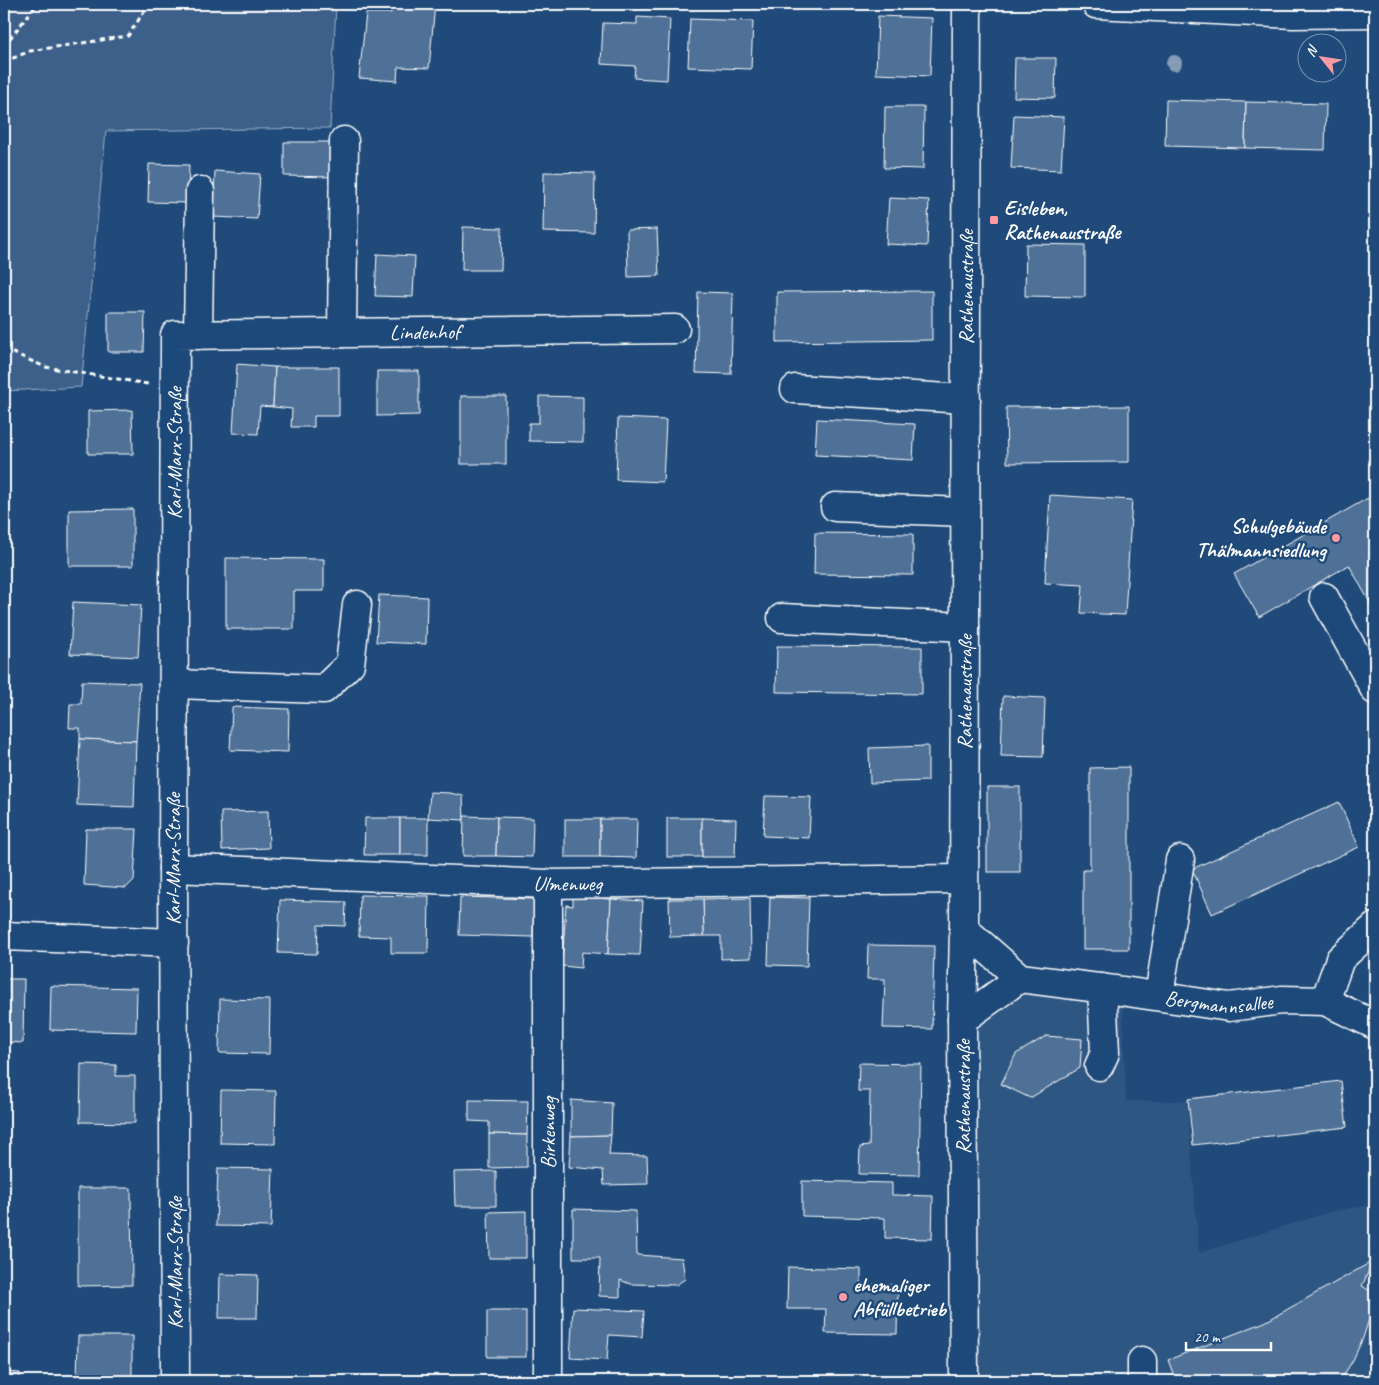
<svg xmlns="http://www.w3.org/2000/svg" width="1379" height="1385" viewBox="0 0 1379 1385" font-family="Caveat,sans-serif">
<rect width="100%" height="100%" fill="#1f4a7a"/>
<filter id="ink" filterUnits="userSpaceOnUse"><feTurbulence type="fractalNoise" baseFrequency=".02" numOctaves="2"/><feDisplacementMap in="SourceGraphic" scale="10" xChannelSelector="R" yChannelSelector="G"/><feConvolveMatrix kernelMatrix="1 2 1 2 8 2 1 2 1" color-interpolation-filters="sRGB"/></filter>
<g filter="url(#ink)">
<polygon fill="#2e5683" points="1020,978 1122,991 1126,1101 1187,1101 1199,1253 1329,1212 1375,1204 1375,1381 964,1381 962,1020"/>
<polygon fill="#3c618b" stroke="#9eb0c5" points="4,4 336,4 330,128 106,131 81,387 4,391"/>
<g fill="#507197" stroke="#fff">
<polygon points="392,4 435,4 429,68 398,67 397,81 359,78 366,13 391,13"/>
<polygon points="878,16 932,18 930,76 876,74"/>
<polygon points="637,17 670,19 667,80 634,78 635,66 601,64 603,23 637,24"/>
<polygon points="690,19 753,21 751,69 688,67"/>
<polygon points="1015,58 1056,58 1055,98 1014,97"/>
<polygon points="1371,92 1375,92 1375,142 1370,142"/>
<polygon points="1166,100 1246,102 1245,148 1165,146"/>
<polygon points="1246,102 1326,104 1325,150 1245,148"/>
<polygon points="885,107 924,107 923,169 884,168"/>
<polygon points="1014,115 1064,117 1061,170 1011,168"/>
<polygon points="284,142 336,142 335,177 284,176"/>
<polygon points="149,164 189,165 188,203 148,202"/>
<polygon points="215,171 260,174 257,219 213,217"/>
<polygon points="544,172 595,173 594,233 543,232"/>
<polygon points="889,198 929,200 927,246 886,244"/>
<polygon points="463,227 502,228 501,270 462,270"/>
<polygon points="657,229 659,276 628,277 627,230"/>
<polygon points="1026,244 1085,245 1085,297 1025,296"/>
<polygon points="377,254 415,256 413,297 375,296"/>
<polygon points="932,291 932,340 777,342 777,292"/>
<polygon points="698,292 733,293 731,374 696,373"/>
<polygon points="108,312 145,312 144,352 108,352"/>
<polygon points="237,364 275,367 273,407 260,406 258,434 233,433"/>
<polygon points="275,367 339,367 339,416 314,416 314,427 291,427 292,409 273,407"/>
<polygon points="377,371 419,371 419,415 377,416"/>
<rect x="461" y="396" width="45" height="68"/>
<polygon points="539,396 583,397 583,442 529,441 529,423 539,423"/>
<polygon points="1129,406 1129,462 1007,463 1006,407"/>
<polygon points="132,410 133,454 88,454 88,411"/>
<polygon points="618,418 666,420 663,482 616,480"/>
<polygon points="817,419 915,424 913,460 815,455"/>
<polygon points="1050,495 1132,500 1125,615 1081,613 1083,585 1045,583"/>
<polygon points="1368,498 1375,512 1375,612 1349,565 1259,617 1234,574"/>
<polygon points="133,509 133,566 69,566 69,510"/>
<polygon points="815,533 913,534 913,575 814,574"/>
<polygon points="226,558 324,559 324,591 294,591 294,629 226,629"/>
<polygon points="379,595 427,597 426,644 376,642"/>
<polygon points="73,602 141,605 138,657 70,654"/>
<polygon points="777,646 922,647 922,694 776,692"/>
<polygon points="82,681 140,683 136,741 80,739 80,728 69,728 70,704 81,704"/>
<polygon points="1003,696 1045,698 1043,757 1001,756"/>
<polygon points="232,707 289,709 288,752 230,750"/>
<polygon points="80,739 136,741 134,807 77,805"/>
<polygon points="928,746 928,781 870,783 869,748"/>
<polygon points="1129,767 1129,949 1083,949 1083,870 1090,870 1090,768"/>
<rect x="987" y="787" width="33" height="85"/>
<polygon points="430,792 450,793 463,796 464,820 428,818"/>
<polygon points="765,796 811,797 809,838 763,836"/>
<polygon points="1339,802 1359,847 1212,914 1192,869"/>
<polygon points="268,811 269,848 222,850 221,812"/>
<polygon points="464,816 497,817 496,856 463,856"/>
<polygon points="497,817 533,818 532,857 496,856"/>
<polygon points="365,818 400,818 400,855 364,855"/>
<rect x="400" y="818" width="28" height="37"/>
<rect x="667" y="818" width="35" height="39"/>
<polygon points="702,818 736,819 735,857 702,857"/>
<rect x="565" y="819" width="35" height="38"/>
<polygon points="600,819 637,819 636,858 600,857"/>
<polygon points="86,829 137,829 134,880 126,888 84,885"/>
<polygon points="360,895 429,896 428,953 391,953 391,937 359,936"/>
<polygon points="460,897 534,899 533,937 459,935"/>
<polygon points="573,897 611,899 608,954 582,952 581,968 562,966 566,905 573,906"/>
<polygon points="770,897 809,898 807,966 768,965"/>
<polygon points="750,898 751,958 721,959 721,936 704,936 703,899"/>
<polygon points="611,899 643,901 640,955 608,954"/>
<polygon points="669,899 703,899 704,936 670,937"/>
<polygon points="280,900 346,902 345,926 318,925 317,954 278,953"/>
<polygon points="868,945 934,946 932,1029 883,1028 885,979 867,979"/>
<polygon points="4,979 24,979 23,1043 4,1042"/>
<polygon points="51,986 137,988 136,1032 50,1030"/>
<polygon points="220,999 270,1000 269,1054 219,1053"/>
<polygon points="1046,1036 1082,1039 1080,1068 1030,1098 1001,1084 1016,1054"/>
<polygon points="859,1063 921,1064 919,1175 859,1174 860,1147 869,1146 870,1091 858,1091"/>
<polygon points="81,1064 116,1065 116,1076 135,1076 135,1123 80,1122"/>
<polygon points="1341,1081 1347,1127 1193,1145 1188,1099"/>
<polygon points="221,1090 276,1091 275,1144 220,1143"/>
<polygon points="469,1100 528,1101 527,1135 489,1134 489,1122 469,1121"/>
<polygon points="571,1100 612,1103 611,1135 571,1136"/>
<polygon points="489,1134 527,1135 527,1167 489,1168"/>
<polygon points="611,1135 609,1155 647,1156 648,1184 604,1185 603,1170 569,1167 571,1136"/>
<polygon points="218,1168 273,1169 271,1227 216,1226"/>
<polygon points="496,1171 496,1206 455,1206 454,1172"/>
<polygon points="802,1181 892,1183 892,1195 933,1196 932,1239 885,1238 885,1218 802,1216"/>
<polygon points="78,1188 131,1188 132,1285 78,1286"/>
<polygon points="573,1209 636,1211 637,1255 682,1258 685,1279 676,1285 630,1284 620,1280 620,1297 599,1296 600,1258 573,1258"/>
<polygon points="526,1211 526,1258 489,1258 488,1212"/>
<polygon points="1373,1261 1362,1286 1375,1294 1372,1310 1363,1338 1353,1360 1340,1381 1176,1381 1168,1360 1265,1322"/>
<polygon points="788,1267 861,1269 861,1284 898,1285 897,1334 825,1333 826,1309 787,1309"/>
<polygon points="220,1274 258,1275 257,1318 219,1318"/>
<polygon points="573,1308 644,1311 642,1337 609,1335 607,1360 570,1358"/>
<rect x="487" y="1311" width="39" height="46"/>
<polygon points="78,1336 132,1336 132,1381 77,1381"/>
<polygon points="4,1372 20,1373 20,1381 4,1381"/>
</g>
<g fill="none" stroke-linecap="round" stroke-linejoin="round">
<g stroke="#fff" stroke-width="31">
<g id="minor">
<polyline points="1096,4 1293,14 1375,13"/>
<polyline points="342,333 344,141"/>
<polyline points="198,335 200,191"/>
<polyline points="795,389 966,399"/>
<polyline points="835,507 965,512"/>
<polyline points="1324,597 1375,690"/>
<polyline points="782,618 965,627"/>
<polyline points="174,684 324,689 350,664 357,605"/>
<path id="s1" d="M173 868 548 884 963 879"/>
<polyline points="548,884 548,1381"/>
<path id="s2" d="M964 929 1020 978 1122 991 1229 1007 1282 1000 1325 1001 1375 1025"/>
<polyline points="4,936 174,943"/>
<polyline points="1159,996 1180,860"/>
<polyline points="1325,1001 1340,959 1375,927"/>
<polyline points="962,1020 1020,978"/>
<polyline points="1099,1066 1105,1053 1102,988"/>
<path id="s3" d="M175 1381 173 868 175 335 675 329"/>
<polyline points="1142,1381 1142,1361"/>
</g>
</g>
<g stroke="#fff" stroke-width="31">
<g id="major">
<path id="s4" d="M964 1381 962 1020 964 929 967 4"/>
</g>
</g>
<g stroke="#fff" stroke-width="3" stroke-dasharray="5 4" stroke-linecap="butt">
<polyline points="4,46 37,4"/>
<polyline points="4,62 30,51 128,36 149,4"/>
<polyline points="4,349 45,367 148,384"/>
</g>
<use href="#minor" stroke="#1f4a7a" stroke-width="28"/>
<use href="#major" stroke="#1f4a7a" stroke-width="28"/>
</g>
<circle fill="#859cb6" cx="1174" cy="63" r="8"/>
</g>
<g fill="#ff9aa2" stroke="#1f4a7a" stroke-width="2">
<rect x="989" y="215" width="10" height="10" rx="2.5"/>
<circle cx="1336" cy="538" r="5"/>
<circle cx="843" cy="1297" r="5"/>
</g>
<g text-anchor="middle" stroke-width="5" stroke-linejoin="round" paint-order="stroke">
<g font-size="21" font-weight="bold" fill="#fff" stroke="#1f4a7a" text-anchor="start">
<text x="1004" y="215">Eisleben,<tspan x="1004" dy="24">Rathenaustraße</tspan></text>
<text x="1326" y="533" text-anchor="end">Schulgebäude<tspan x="1326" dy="24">Thälmannsiedlung</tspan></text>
<text x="853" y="1292">ehemaliger<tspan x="853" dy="24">Abfüllbetrieb</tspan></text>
</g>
<g font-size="21" fill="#fff" stroke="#1f4a7a">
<text dy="7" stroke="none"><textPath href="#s4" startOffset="1094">Rathenaustraße</textPath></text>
<text dy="7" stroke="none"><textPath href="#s3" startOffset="1296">Lindenhof</textPath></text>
<text dy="7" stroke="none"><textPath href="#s3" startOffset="928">Karl-Marx-Straße</textPath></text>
<text dy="7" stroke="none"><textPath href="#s4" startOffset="689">Rathenaustraße</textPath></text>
<text dy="7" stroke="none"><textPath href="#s3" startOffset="522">Karl-Marx-Straße</textPath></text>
<text dy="7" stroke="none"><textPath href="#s1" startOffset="395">Ulmenweg</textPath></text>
<text dy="7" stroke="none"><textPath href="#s2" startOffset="275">Bergmannsallee</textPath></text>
<text transform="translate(963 1097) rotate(-90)" y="7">Rathenaustraße</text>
<text transform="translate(548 1133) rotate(-90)" y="7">Birkenweg</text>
<text transform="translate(175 1263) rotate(-90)" y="7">Karl-Marx-Straße</text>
</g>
</g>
<rect width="1379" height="1385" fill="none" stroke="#1f4a7a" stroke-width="20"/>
<rect x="10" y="10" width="1359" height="1365" fill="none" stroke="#fff" stroke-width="2" filter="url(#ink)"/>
<g transform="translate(1322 58) rotate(300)"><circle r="24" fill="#1f4a7a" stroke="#7992af"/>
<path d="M0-4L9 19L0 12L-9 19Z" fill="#ff9aa2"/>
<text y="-8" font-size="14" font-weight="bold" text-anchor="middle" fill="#ffffff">N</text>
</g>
<path d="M1186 1342v8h85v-8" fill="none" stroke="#ffffff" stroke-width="2.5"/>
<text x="1194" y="1342" font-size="15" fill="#ffffff" stroke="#1f4a7a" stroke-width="4" paint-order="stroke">20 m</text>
</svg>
